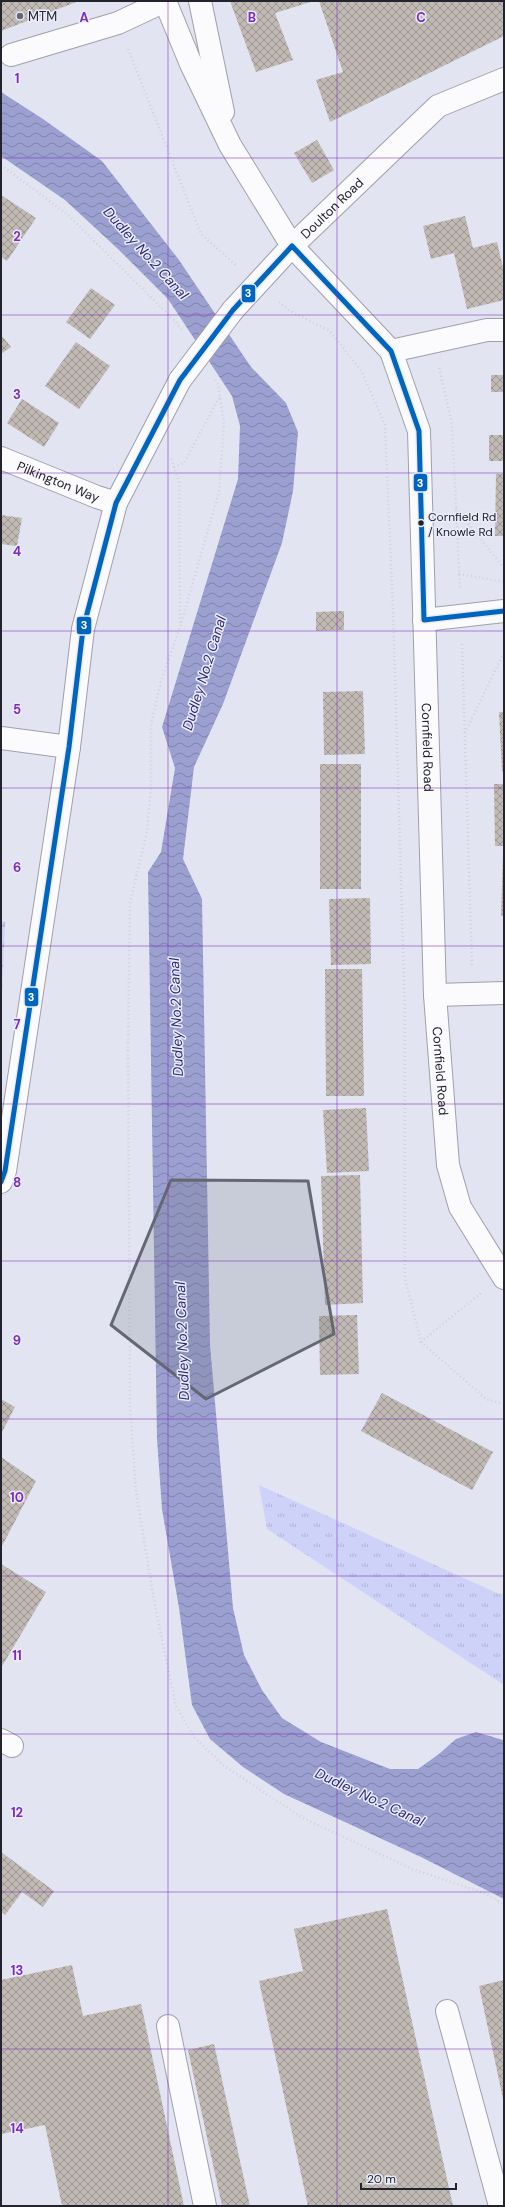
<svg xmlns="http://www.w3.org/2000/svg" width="505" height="2207" viewBox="0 0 505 2207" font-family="'DM Sans',sans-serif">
<defs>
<pattern id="forest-firs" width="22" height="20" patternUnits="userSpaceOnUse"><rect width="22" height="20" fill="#ced2f9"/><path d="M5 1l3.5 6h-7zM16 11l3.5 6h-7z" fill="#b1b4d6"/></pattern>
<pattern id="park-tufts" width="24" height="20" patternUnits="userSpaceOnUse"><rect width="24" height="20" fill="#ced2f9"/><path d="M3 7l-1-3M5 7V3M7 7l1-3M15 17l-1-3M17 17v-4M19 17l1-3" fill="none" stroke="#b1b4d6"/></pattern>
<pattern id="water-waves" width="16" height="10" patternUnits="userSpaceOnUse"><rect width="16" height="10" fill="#9ca0d0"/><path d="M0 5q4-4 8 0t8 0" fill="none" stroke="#7f82a9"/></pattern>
<pattern id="building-cross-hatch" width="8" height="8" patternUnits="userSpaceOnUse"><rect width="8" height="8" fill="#c1b9b4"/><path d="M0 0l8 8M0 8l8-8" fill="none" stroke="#9c9693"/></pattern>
</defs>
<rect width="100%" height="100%" fill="#e2e4f2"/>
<polygon fill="url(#forest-firs)" points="1,921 5,922 2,995 1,995"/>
<polygon fill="url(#park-tufts)" points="259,1485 499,1594 504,1593 504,1685 267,1529"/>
<polygon fill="url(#water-waves)" points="1,92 43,119 102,161 179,260 251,367 286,403 298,432 293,491 282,543 223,704 194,767 183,859 202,899 210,1345 233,1608 244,1655 262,1690 282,1718 321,1742 390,1769 418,1769 439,1754 456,1739 476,1732 503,1740 504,1899 421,1857 284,1794 243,1767 210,1739 192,1705 179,1608 162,1509 157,1439 148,872 161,852 175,768 162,727 238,479 240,426 232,396 168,299 118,249 65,200 1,156"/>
<g fill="url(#building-cross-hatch)">
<polygon points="1,1 79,1 1,31"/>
<polygon points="230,1 314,1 275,13 293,60 256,72"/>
<polygon points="319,1 504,1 504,36 330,122 316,80 343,72"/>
<polygon points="317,140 334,170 312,183 294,153"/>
<polygon points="1,195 36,218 7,261 1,257"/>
<polygon points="465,216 473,248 497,242 504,272 504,300 467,309 454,253 431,259 423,226"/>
<polygon points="91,288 115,305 90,339 66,322"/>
<polygon points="1,335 11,347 1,354"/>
<polygon points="76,342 110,366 79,409 45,386"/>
<rect x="491" y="375" width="13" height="17"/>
<polygon points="22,399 59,423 44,447 7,423"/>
<rect x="489" y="435" width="15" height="26"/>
<polygon points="496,474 504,474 504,536 495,536"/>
<polygon points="1,515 22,518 17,546 1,544"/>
<polygon points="344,611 344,630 316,631 316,612"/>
<polygon points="363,691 365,754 324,755 323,692"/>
<polygon points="499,712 504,712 504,772 502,772"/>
<rect x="320" y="764" width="41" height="125"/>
<polygon points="494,784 504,784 504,846 495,846"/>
<polygon points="503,854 504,854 504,916 501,916"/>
<polygon points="370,898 371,964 331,965 329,899"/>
<polygon points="325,969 362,969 364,1096 326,1096"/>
<polygon points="366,1108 369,1171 327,1173 323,1110"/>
<polygon points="360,1175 363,1303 325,1305 321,1176"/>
<polygon points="357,1315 359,1374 320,1375 319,1316"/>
<polygon points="382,1393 493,1452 472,1490 361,1431"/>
<polygon points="1,1399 15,1407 1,1434"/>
<polygon points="1,1457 36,1481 1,1548"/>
<polygon points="1,1564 46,1592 1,1668"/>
<polygon points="1,1852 54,1891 43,1907 22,1892 5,1915 1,1912"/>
<polygon points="387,1909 453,2206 308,2206 259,1981 303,1971 294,1929"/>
<polygon points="72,1965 83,2016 141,2004 184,2206 62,2206 45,2125 1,2134 1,1980"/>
<polygon points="504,1980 504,2099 503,2099 479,1986"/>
<polygon points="214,2044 250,2206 222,2206 188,2050"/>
</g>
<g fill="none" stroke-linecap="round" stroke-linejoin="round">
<g stroke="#9fa0ab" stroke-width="24">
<g id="minor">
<path id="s1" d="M165 1 191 64 230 145 292 246 391 351 419 431 435 995 448 1165 460 1207 504 1278"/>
<polyline points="200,1 223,112"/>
<polyline points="11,55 118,23 165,1"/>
<path id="s2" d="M233 310 292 246 438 106 504 79"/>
<polyline points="391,351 487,330 504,330"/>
<path id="s3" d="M1 458 97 497 116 503"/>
<polyline points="424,620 504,611"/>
<polyline points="1,738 69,747"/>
<polyline points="435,995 504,993"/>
<polyline points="1,1182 5,1171 69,747 83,629 116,503 180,380"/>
<polyline points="1,1740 12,1746"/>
<polyline points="447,2011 500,2206"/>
<polyline points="168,2026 205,2206"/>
</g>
</g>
<g stroke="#d1d1d5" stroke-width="2.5" stroke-dasharray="1 3" stroke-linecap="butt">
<polyline points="128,49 201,234 237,266"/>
<polyline points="1,165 67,214 176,322 182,331"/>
<polyline points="279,302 290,311 330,331 362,372 385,425 393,610 405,1015 405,1278 421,1342 486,1399 504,1404"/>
<polyline points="439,368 452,424 460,589"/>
<polyline points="215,380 218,384 224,424 219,492 180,627 161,681 151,724 151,787 147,832 130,903 128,1046 130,1404 136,1492 156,1611 176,1706 194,1737 223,1765 303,1818 412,1869 487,1894 504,1905"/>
<polyline points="171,459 179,482 180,625"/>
<polyline points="174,467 184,463 220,396"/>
<polyline points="456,508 504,568"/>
<polyline points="459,574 504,582"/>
<polyline points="462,644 472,967"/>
<polyline points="465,733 504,652"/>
<polyline points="421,1342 481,1293"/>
</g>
<use href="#minor" stroke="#fbfbfd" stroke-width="22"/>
<g stroke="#9fa0ab" stroke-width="24" stroke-linecap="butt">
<polyline id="minor-bridge" points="180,380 233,310"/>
</g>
<use href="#minor-bridge" stroke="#fbfbfd" stroke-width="22"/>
<g stroke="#eaecfc" stroke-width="8">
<polyline id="bus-1" points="1,1182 5,1171 69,747 83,629 116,503 180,380 233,310 292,246 391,351 419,431 424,620 504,611"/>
</g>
<use href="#bus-1" stroke="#0065bd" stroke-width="5"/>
</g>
<path fill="#656772" fill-opacity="0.2" stroke="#656772" stroke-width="3" stroke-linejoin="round" d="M171 1180 308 1181 334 1334 206 1399 111 1325Z"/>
<path fill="none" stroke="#7b2cbf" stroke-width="1" stroke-opacity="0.55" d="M168 1V2206M337 1V2206M1 158H504M1 315H504M1 473H504M1 631H504M1 788H504M1 946H504M1 1104H504M1 1261H504M1 1419H504M1 1576H504M1 1734H504M1 1892H504M1 2049H504"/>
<circle fill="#656772" stroke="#eaecfc" stroke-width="1.5" cx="20" cy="16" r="4"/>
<circle fill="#22232d" stroke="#eaecfc" stroke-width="1.5" cx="421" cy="523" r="3.5"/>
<g text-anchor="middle" stroke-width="3" stroke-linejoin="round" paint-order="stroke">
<g font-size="12" fill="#22232d" stroke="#eaecfc" text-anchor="start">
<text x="428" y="521">Cornfield Rd<tspan x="428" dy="15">/ Knowle Rd</tspan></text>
</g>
<g font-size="13" fill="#22232d" stroke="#eaecfc" text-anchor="start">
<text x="28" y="21">MTM</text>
</g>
<g font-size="13" fill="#22232d" stroke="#eaecfc">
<text dy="5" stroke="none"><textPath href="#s2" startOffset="142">Doulton Road</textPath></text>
<text dy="5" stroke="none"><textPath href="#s3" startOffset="62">Pilkington Way</textPath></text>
<text dy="5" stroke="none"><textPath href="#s1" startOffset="822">Cornfield Road</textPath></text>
<text dy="5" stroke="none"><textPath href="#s1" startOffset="1146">Cornfield Road</textPath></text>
</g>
<g font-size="14" font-style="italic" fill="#2f2a76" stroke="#eaecfc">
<text transform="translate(146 253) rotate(48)" y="5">Dudley No.2 Canal</text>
<text transform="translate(204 673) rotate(-73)" y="5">Dudley No.2 Canal</text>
<text transform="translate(176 1017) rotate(-92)" y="5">Dudley No.2 Canal</text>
<text transform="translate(182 1341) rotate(-92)" y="5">Dudley No.2 Canal</text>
<text transform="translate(370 1797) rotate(25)" y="5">Dudley No.2 Canal</text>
</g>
</g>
<g font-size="13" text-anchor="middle" font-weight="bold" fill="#7b2cbf" stroke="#eaecfc" stroke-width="3" stroke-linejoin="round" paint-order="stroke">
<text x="84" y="22">A</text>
<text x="252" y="22">B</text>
<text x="421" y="22">C</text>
<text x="17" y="83">1</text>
<text x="17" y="241">2</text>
<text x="17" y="399">3</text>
<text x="17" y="556">4</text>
<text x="17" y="714">5</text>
<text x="17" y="872">6</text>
<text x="17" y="1029">7</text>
<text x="17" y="1187">8</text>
<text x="17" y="1345">9</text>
<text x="17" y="1502">10</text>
<text x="17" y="1660">11</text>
<text x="17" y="1817">12</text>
<text x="17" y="1975">13</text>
<text x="17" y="2133">14</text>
</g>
<g stroke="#eaecfc" stroke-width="1.5">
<rect x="241" y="284" width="15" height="19" rx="4" fill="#0065bd"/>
<rect x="413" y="473" width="15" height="19" rx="4" fill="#0065bd"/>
<rect x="76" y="616" width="16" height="19" rx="4" fill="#0065bd"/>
<rect x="24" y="987" width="15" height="20" rx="4" fill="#0065bd"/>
</g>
<g font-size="11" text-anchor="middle" font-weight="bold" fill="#fff">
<text x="248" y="297">3</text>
<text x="420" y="487">3</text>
<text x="84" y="629">3</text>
<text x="31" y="1001">3</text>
</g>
<rect width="505" height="2207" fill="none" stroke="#22232d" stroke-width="4"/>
<path d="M361 2183v6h95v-6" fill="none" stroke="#22232d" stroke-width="2"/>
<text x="367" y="2183" font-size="12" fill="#22232d" stroke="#eaecfc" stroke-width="3" paint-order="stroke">20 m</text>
</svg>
